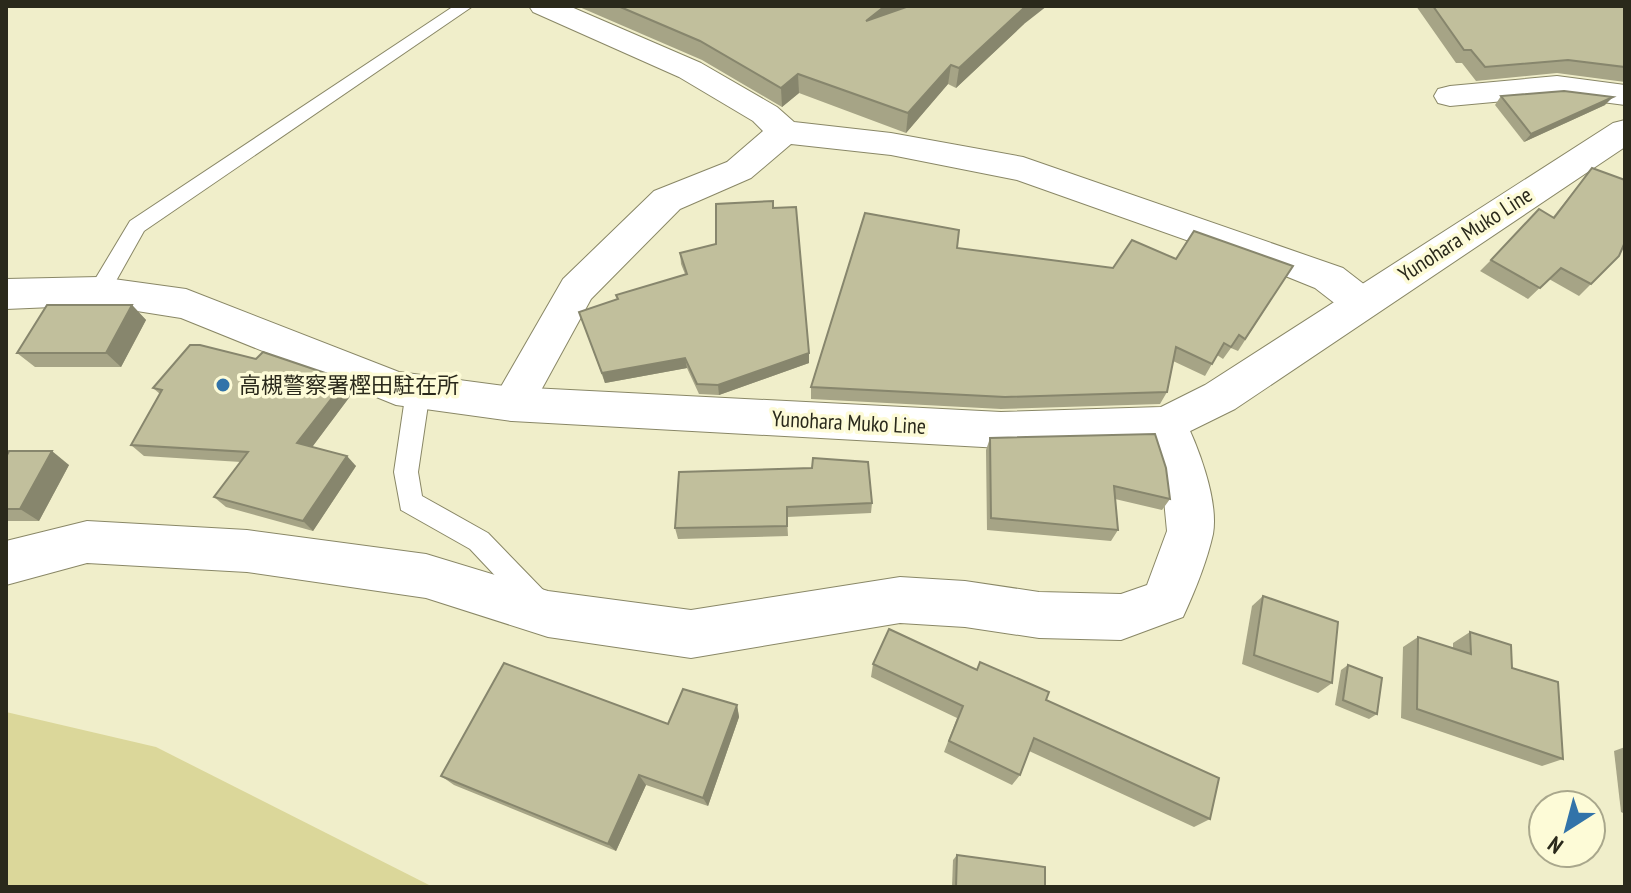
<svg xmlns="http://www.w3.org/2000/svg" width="1631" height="893" viewBox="0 0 1631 893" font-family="'PT Sans Narrow','Noto Sans JP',sans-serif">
<rect width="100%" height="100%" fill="#f0eeca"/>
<polygon fill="#dbd79a" points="6,712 156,747 433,887 6,887"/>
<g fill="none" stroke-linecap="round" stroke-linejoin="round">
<g stroke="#898766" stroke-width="2">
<g id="lane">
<polygon points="454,6 473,6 144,231 107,297 91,297 88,291 130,221"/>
<polygon points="418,382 426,384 430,391 418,472 422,496 488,533 550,597 554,606 550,615 541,619 532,615 470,549 401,510 394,472 406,391 410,384"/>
</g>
</g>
<g stroke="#898766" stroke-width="2">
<g id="street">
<polygon points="529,6 569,6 701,63 777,107 794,122 891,133 1023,157 1343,268 1374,292 1380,302 1374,312 1360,317 1346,312 1315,288 1268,269 1017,180 891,155 791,144 751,178 680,209 591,299 527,416 512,421 497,416 491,404 563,279 654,191 727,162 763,131 753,121 679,77 533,12"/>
<polygon points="1557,76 1625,85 1625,105 1557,96 1450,106 1438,103 1434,96 1438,89 1450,86"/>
<path d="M1166 407 1181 412C1197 443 1219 499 1213 534 1207 561 1195 591 1183 617L1121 640 1039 638 965 627 900 623 691 658 548 637 426 598 247 572 87 563 6 585V541L87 521 247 530 426 554 548 591 691 610 900 577 965 581 1039 592 1121 594 1147 585 1167 531 1162 479 1144 425 1151 412Z"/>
</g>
</g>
<g stroke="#898766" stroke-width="2">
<polygon id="secondary" points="1625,120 1625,147 1235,409 1166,443 1001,448 512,421 396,405 181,318 99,305 6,309 6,279 99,277 186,289 399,372 512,387 1001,412 1161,407 1205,385 1613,123"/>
</g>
<use href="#lane" fill="#fff" fill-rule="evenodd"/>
<use href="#street" fill="#fff" fill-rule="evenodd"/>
<use href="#secondary" fill="#fff" fill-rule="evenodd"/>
</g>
<g fill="#a6a486">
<polygon points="577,6 906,6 905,7 1024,24 956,88 948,84 906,133 799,93 782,107 702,60"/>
<polygon points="1416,6 1625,6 1625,82 1557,73 1476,81 1462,63 1456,63"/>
<polygon points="1501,96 1605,105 1524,142 1495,105"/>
<polygon points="1592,168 1619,256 1579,296 1549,279 1528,299 1480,271 1491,260 1553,217"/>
<polygon points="773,208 809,363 719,395 699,394 687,368 605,383 579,312 618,299 685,274 681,264 680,253 716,244"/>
<polygon points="957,248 1113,268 1176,259 1293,266 1238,351 1231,348 1223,359 1217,355 1205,376 1173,361 1167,392 1160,404 1001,409 811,399 811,387"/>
<polygon points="132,305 146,320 121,367 35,367 17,353"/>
<polygon points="153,388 354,391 312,447 356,466 313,531 226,507 214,497 241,462 144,456 131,445 160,394"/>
<polygon points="990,438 1170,499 1162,510 1115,499 1118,530 1111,541 987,530 986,450"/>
<polygon points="6,457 69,465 39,521 6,521"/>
<polygon points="679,472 872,503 871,513 787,517 788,536 678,539 675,528"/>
<polygon points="1263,596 1332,683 1318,693 1242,664 1252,606"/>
<polygon points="1470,632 1512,668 1563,759 1542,766 1401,718 1403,647 1418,637 1453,648 1453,643"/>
<polygon points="873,664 1046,700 1210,819 1194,827 1029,751 1020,775 1012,785 944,752 957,718 871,677"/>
<polygon points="1348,665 1377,714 1369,719 1335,705 1341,670"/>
<polygon points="737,705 739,717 708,806 646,785 616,851 454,785 441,776 668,724"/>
<polygon points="1625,747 1625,814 1621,812 1614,751"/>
<polygon points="957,855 1045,887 952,887 953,860"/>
</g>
<g fill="#87866d">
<polygon points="885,6 906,6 866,41 866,21"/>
<polygon points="1026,6 1047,6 1024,24 956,88 959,68"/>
<polygon points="951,65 948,84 906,133 908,113"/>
<polygon points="798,74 799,93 782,107 781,88"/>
<polygon points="1613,97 1605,105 1524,142 1531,134"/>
<polygon points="132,305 146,320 121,367 106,353"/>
<polygon points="809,353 809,363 719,395 718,385"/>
<polygon points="685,358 687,368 605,383 602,373"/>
<polygon points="346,380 354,391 307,454 297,443"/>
<polygon points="52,451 69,465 39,521 20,509"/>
<polygon points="347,456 356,466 313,531 303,521"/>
<polygon points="737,705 739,717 708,806 703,798"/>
<polygon points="639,775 646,785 616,851 608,844"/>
</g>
<g fill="#c1bf9c" stroke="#87866d" stroke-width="2">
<polygon points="618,6 885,6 866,21 909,6 1026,6 959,68 951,65 908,113 798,74 781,88 700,41"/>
<polygon points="1433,6 1625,6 1625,67 1568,60 1485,67 1471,50 1464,50"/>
<polygon points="1564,91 1613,97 1531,134 1501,96"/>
<polygon points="1592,168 1625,180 1625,242 1619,256 1591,284 1561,268 1540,288 1491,260 1539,209 1554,218"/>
<polygon points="773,201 773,208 796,207 809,353 718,385 697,384 685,358 602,373 579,312 618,299 616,295 687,274 680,253 716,244 716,204"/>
<polygon points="865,213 959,230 957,248 1113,268 1132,240 1176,259 1194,231 1293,266 1245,339 1239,335 1231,347 1224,343 1212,364 1176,347 1167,392 1005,397 811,387"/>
<polygon points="47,305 132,305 106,353 17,353"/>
<polygon points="190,345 200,345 256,359 263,352 346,380 297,443 347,456 303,521 214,497 248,452 131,445 162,390 153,388"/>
<polygon points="1155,434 1166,468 1170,499 1114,486 1118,530 991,518 990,438"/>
<polygon points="9,451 52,451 20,509 6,509 6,457"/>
<polygon points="813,458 868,462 872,503 787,507 787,526 675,528 679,472 812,468"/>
<polygon points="1263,596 1338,622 1332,683 1254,655"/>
<polygon points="889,629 977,670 980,662 1049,692 1046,700 1219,778 1210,819 1034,738 1020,775 949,741 963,706 873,664"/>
<polygon points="1470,632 1511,645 1512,668 1558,682 1563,759 1417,709 1418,637 1471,654"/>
<polygon points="504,663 668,724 683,689 737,705 703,798 639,775 608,844 441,776"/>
<polygon points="1348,665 1382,678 1377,714 1343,700"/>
<polygon points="957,855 1045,867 1045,887 956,887"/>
</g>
<circle fill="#3273a9" stroke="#fdfbd7" stroke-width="3" cx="223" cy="385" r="8"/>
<g text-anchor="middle" stroke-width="7" stroke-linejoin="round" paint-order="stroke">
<g font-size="22" fill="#2a291b" stroke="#fdfbd7">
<text transform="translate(1465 234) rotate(-33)" y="8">Yunohara Muko Line</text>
<text transform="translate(849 422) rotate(3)" y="8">Yunohara Muko Line</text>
</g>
<g font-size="22" fill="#2a291b" stroke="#fdfbd7" text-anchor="start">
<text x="239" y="393">高槻警察署樫田駐在所</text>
</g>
</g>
<rect width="1631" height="893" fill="none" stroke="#2a291b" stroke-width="16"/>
<g transform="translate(1567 829) rotate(216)"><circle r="38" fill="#fdfbd7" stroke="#a9a78c" stroke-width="2"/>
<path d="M0-6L14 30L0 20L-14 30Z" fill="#3273a9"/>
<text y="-12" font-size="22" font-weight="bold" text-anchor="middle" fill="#2a291b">N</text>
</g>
</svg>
